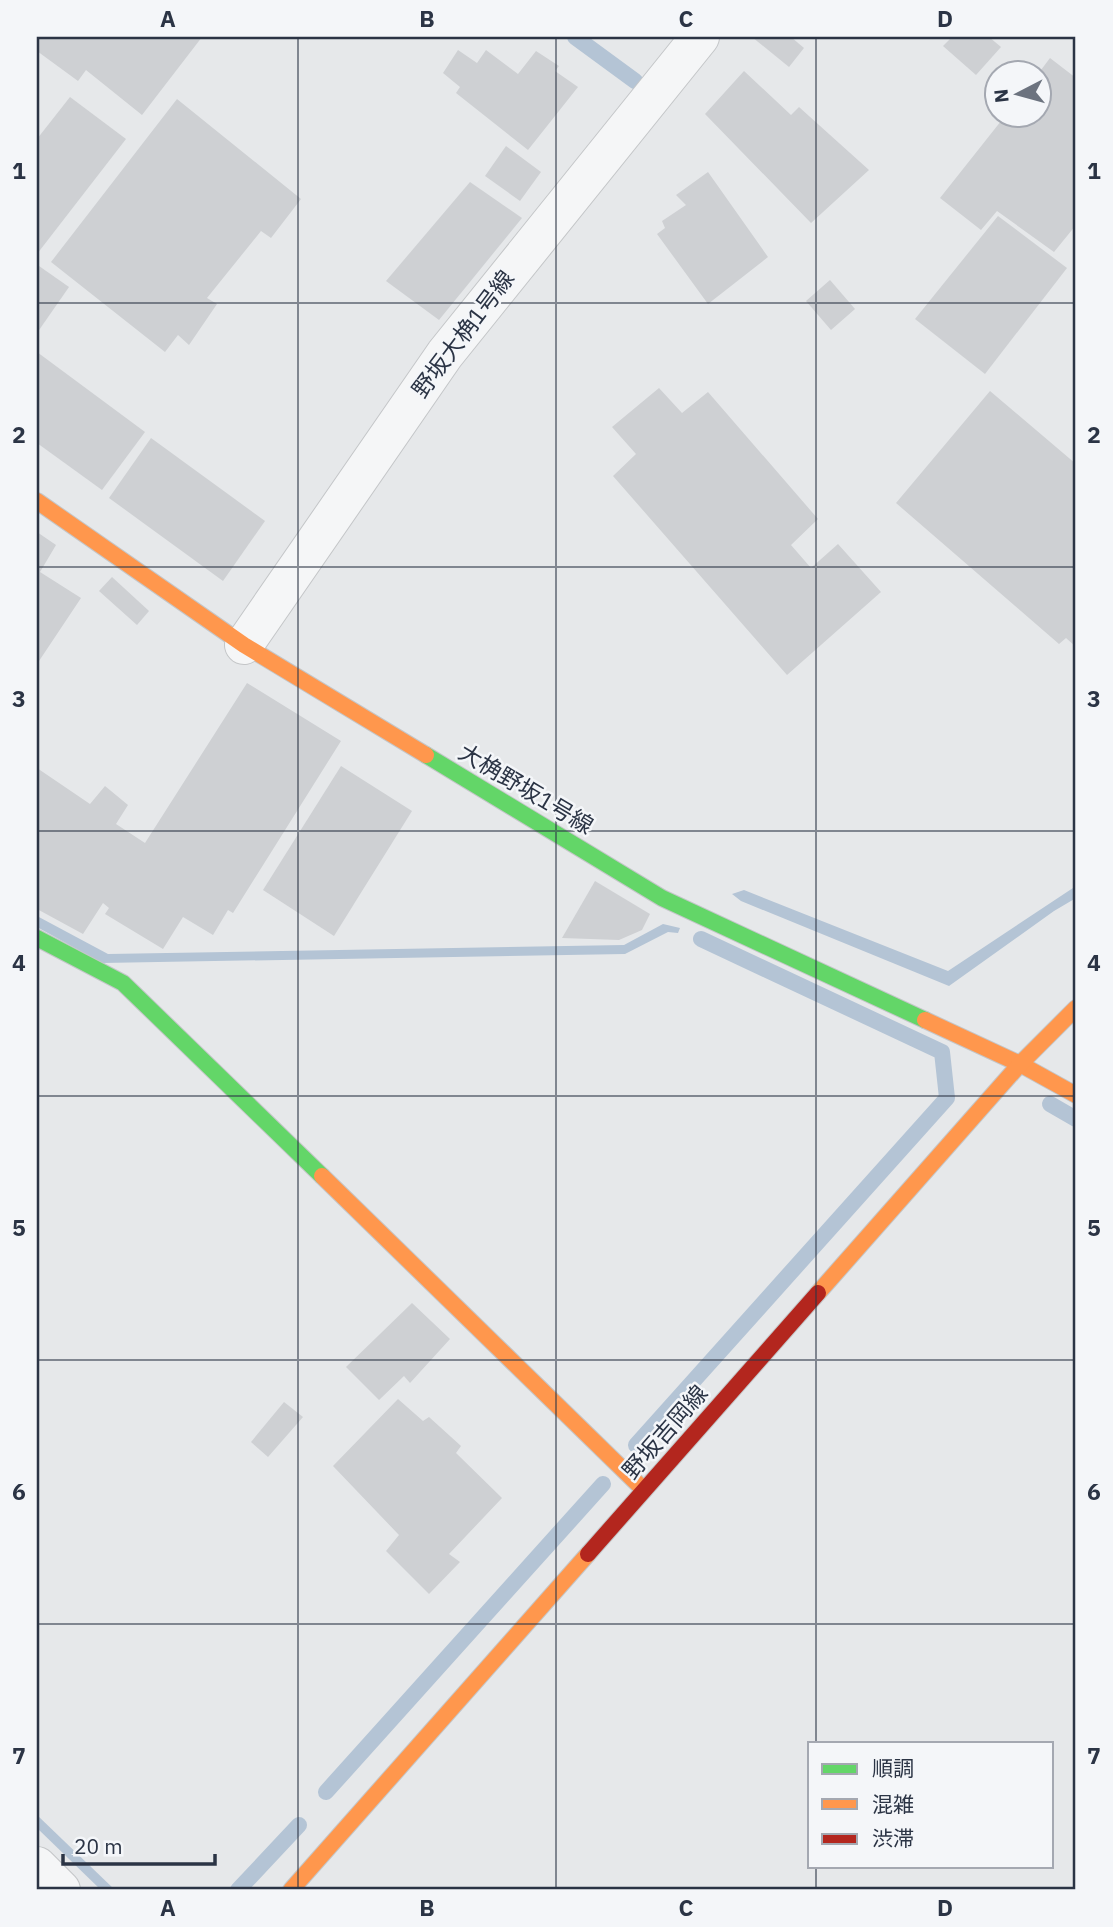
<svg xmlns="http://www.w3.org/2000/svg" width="1113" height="1927" viewBox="0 0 1113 1927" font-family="'IBM Plex Sans','Noto Sans JP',sans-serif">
<rect width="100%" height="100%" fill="#e6e8ea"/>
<g fill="#b4c4d5">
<polygon points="1076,886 1076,898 1054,911 949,986 741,901 732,894 744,890 948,971"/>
<polygon points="37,916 108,954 624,945 663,924 680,928 678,933 668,932 625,954 102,963 37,927"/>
<polygon points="37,1815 115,1890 101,1890 37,1828"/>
</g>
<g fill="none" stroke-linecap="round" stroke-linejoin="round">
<g stroke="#b4c4d5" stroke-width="16">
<polyline points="575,37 635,81"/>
<polyline points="1050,1104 1076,1119"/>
<polyline points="636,1445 947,1098 942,1052 701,939"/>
<polyline points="326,1792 603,1484"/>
<polyline points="238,1890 299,1825"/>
</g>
</g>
<g fill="#ced0d3">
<polygon points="37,37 202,37 142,115 86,70 78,81 37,51"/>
<polygon points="752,37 791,37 804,48 789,67"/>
<polygon points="952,37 989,37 1001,47 976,75 943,46"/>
<polygon points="458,50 477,63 486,50 518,74 536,51 559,66 555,71 578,87 528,150 456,93 460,87 443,73"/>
<polygon points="1050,58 1076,78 1076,225 1054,252 997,211 981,230 940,198 1005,116 1040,116 1040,74 1038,74"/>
<polygon points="744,71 791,115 799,107 869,170 811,223 705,114"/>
<polygon points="70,97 126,139 37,254 37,139"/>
<polygon points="177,99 301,199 271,238 261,231 207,298 217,304 189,345 178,335 165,352 51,262"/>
<polygon points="506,146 541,172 520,201 485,176"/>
<polygon points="708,172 768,257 708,304 657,234 665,228 662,221 686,205 676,195"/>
<polygon points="470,182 522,218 439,320 386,281"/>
<polygon points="998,216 1067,268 985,374 915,319"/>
<polygon points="39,266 69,287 37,333 37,270"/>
<polygon points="830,280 855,309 831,330 806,301"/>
<polygon points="37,352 145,432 102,490 37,443"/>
<polygon points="659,388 682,413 708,392 818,519 791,545 811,568 838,544 881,592 787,675 613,476 636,454 612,427"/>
<polygon points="990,391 1076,464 1076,647 1066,638 1059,644 896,503"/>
<polygon points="151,438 265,521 223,581 109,498"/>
<polygon points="37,532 56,545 40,572 81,598 37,664"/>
<polygon points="112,577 149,611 137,625 99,591"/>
<polygon points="247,683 341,741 233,913 228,910 213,935 183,917 163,949 105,914 109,908 103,903 83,934 37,909 37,768 90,804 105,786 128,805 116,824 145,843"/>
<polygon points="341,766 412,811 334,936 263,890"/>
<polygon points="595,881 650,914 642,930 619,940 562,938"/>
<polygon points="412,1303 450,1339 410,1383 404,1376 379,1400 346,1367"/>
<polygon points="398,1399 423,1421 429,1417 461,1446 456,1453 502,1498 449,1554 460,1562 429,1594 386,1551 399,1535 333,1466"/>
<polygon points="284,1402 303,1417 268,1457 251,1442"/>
</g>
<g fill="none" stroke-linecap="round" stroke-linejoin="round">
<g stroke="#c4c6c8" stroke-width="40">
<g id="street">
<polyline points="244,645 445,354 700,37"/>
<polyline points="37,1866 61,1890"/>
</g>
</g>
<g stroke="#c4c6c8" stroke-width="18">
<g id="fast">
<polyline points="426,755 662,898 925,1020"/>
<polyline points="37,938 123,983 322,1176"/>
</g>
</g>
<g stroke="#c4c6c8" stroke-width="18">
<g id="slow">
<polyline points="37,501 244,645 426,755"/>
<polyline points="925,1020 1020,1064 1076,1095"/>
<polyline points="322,1176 644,1490"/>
<polyline points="818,1293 1020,1064 1076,1008"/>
<polyline points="291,1890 588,1554"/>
</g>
</g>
<g stroke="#c4c6c8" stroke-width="18">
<polyline id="jam" points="588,1554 818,1293"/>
</g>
<use href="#street" stroke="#f5f6f7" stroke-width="38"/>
<use href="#fast" stroke="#63d668" stroke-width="16"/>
<use href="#slow" stroke="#ff974d" stroke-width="16"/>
<use href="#jam" stroke="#b3261e" stroke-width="16"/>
</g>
<path fill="none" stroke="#2b3445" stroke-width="2" stroke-opacity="0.55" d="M298 37V1890M556 37V1890M816 37V1743M37 303H1076M37 567H1076M37 831H1076M37 1096H1076M37 1360H1076M37 1624H1076M816 1866V1890"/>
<g text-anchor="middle" stroke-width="5" stroke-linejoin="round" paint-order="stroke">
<g font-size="23" fill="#2b3445" stroke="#f4f6f9">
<text transform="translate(463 334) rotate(-53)" y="8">野坂大桷1号線</text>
<text transform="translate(526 789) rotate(31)" y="8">大桷野坂1号線</text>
<text transform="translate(665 1432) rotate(-49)" y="8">野坂吉岡線</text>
</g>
</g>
<rect width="1113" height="1927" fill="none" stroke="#f4f6f9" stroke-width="77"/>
<rect x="808" y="1742" width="245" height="126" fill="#f4f6f9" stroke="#a4a8b1" stroke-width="2"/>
<rect x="822" y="1764" width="35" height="10" fill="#63d668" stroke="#a4a8b1" stroke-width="2"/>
<text x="872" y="1776" font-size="21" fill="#2b3445">順調</text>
<rect x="822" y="1799" width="35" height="10" fill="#ff974d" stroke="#a4a8b1" stroke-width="2"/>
<text x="872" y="1812" font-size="21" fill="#2b3445">混雑</text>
<rect x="822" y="1834" width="35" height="10" fill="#b3261e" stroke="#a4a8b1" stroke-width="2"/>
<text x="872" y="1846" font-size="21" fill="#2b3445">渋滞</text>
<g transform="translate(1018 94) rotate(264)"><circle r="33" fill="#f4f6f9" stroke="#a4a8b1" stroke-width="2"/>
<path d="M0-5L12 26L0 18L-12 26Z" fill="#6c737f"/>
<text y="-10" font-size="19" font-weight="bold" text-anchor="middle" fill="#2b3445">N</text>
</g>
<path d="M63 1854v10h152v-10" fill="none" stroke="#2b3445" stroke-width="3.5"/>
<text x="74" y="1854" font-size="21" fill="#2b3445" stroke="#f4f6f9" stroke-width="5" paint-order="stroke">20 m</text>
<rect x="38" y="38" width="1036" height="1850" fill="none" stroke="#2b3445" stroke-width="2.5"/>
<g font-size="23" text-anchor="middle" font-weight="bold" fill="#2b3445">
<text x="168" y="27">A</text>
<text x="427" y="27">B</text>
<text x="686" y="27">C</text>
<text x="945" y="27">D</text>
<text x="19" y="179">1</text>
<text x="1094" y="179">1</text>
<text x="19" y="443">2</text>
<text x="1094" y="443">2</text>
<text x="19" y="707">3</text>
<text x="1094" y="707">3</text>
<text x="19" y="971">4</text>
<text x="1094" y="971">4</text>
<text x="19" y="1236">5</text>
<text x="1094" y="1236">5</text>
<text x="19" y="1500">6</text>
<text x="1094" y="1500">6</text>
<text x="19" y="1764">7</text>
<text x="1094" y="1764">7</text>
<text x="168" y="1916">A</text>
<text x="427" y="1916">B</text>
<text x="686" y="1916">C</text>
<text x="945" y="1916">D</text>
</g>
</svg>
